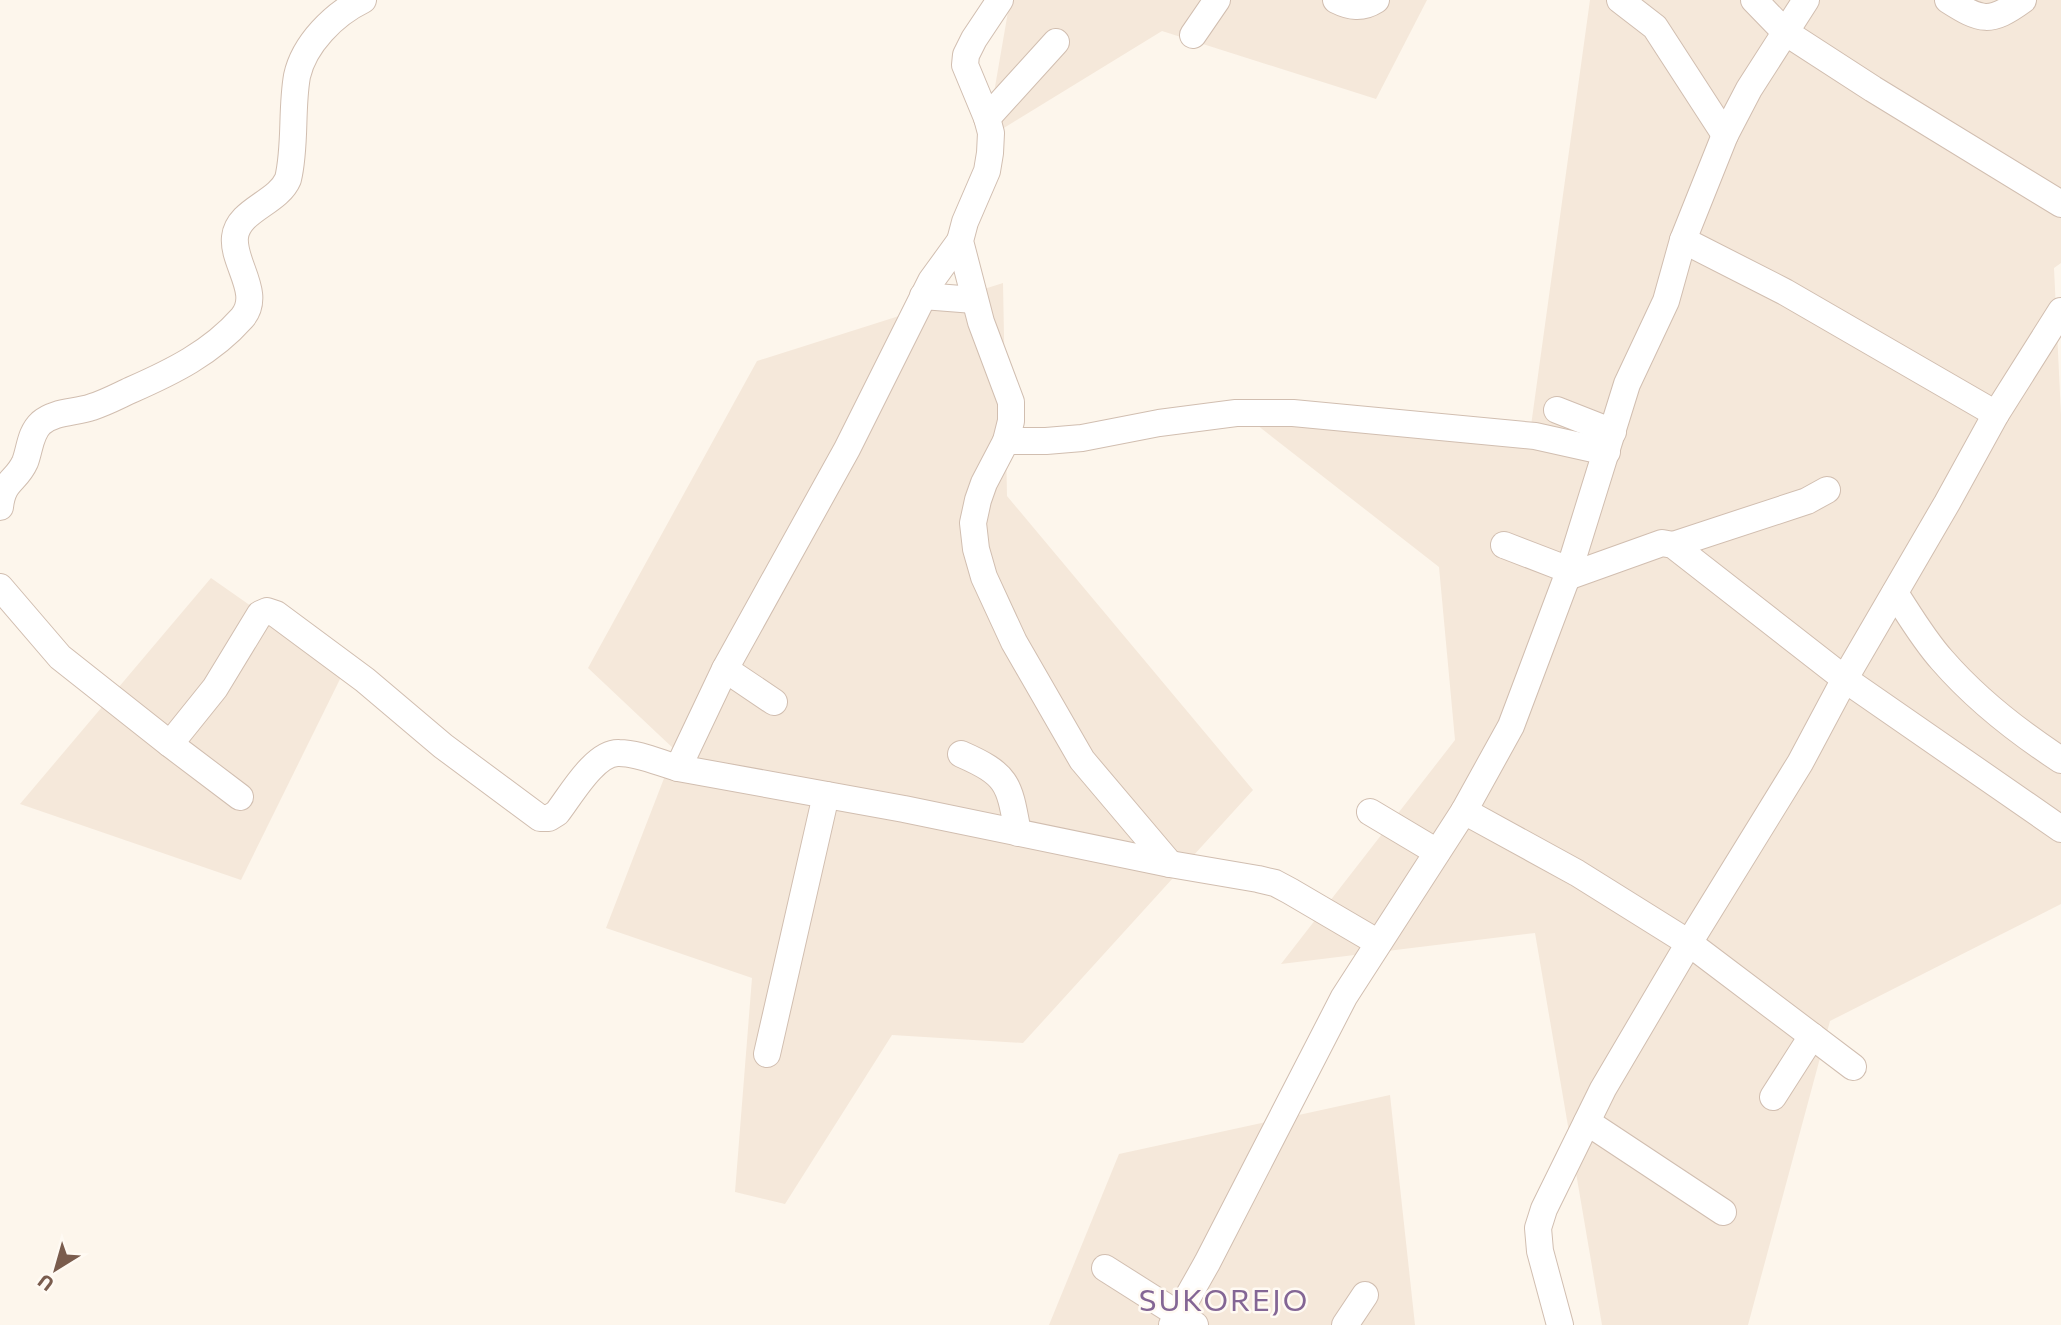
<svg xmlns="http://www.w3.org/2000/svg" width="2061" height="1325" viewBox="0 0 2061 1325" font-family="Commissioner,sans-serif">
<rect width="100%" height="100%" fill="#fdf6ec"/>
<g fill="#f5e8da">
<polygon points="1010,0 1427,0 1376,99 1162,31 986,139"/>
<polygon points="1590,0 2061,0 2061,263 2054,268 2061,415 2061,904 1830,1021 1748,1325 1602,1325 1535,933 1281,964 1455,740 1439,567 1257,425 1530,433"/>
<polygon points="1003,283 1007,496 1253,790 1023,1043 892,1035 785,1204 735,1192 752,978 606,928 675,750 588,668 757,361"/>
<polygon points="211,578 344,671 241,880 20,804"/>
<polygon points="1390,1095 1415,1325 1049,1325 1119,1154"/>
</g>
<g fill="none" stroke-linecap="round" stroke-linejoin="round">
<g stroke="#d1beb0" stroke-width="28">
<g id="minor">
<polyline points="1000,0 974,39 966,55 965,65 987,118 991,133 990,153 987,171 965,222 960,241 981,322 1011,402 1011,421 1006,441 984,483 978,500 973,523 976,549 984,577 1014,642 1082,760 1170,864"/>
<path d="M1336 0C1350 7 1362 9 1376 0"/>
<polyline points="1620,0 1655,27 1725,135"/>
<polyline points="1754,0 1785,32 1873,89 2061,204"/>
<path d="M1948 0C1981 21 1990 24 2023 0"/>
<polyline points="1193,35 1217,0"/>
<polyline points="987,118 1056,42"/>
<polyline points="1683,240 1785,292 1996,414"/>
<polyline points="923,296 974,300"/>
<polyline points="1557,410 1613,432"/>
<polyline points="1006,441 1046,441 1082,438 1159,423 1236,413 1293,413 1535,436 1607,452"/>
<path d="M0 507C3 480 16 482 25 462 30 449 30 433 41 423 55 411 75 413 92 407 105 403 118 396 131 390 172 372 211 353 242 318 263 294 232 263 235 237 238 210 278 203 288 179 296 146 291 110 297 76 304 44 334 14 363 0"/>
<polyline points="1504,545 1569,570"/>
<polyline points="1673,545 1807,501 1827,490"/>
<polyline points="1567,577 1662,543 1673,545 1846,680 2061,829"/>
<path d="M0 587 60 657 170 744 215 688 260 614 267 611 276 614 365 680 443 746 540 818H549L557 813C571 795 595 752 619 753 638 753 660 763 678 768L725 669 847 449 931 281 960 241"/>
<path d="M1895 593C1910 616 1924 640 1942 660 1975 698 2018 732 2061 760"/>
<polyline points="725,669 774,702"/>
<polyline points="170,744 240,797"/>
<path d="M961 754C1009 775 1009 784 1018 833"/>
<polyline points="678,768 904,809 1170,864 1258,879 1275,883 1290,891 1377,942"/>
<polyline points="1464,811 1577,873 1689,943 1853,1067"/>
<polyline points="1370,812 1437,852"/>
<polyline points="767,1054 826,795"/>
<polyline points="1773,1097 1812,1036"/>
<polyline points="1587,1122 1723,1212"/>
<polyline points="1105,1268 1195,1325"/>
<polyline points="1172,1325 1207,1263 1344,997 1464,811 1511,726 1567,577 1627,384 1666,301 1683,240 1725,135 1749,89 1806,0"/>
<polyline points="1345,1325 1365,1295"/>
<polyline points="1560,1325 1540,1251 1538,1228 1544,1209 1603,1089 1689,943 1800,763 1848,673 1947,503 1996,414 2061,311"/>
</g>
</g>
<use href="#minor" stroke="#fff" stroke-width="26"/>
</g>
<g text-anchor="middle" stroke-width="5" stroke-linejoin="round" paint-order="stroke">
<g font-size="30" letter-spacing="2" fill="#846695" stroke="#fffaf3">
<text x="1224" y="1311">SUKOREJO</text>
</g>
</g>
<g transform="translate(56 1269) rotate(217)" stroke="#fffaf3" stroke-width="5" paint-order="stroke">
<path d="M0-5L12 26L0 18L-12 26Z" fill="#7a5c4d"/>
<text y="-10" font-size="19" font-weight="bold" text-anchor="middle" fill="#7a5c4d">U</text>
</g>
</svg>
